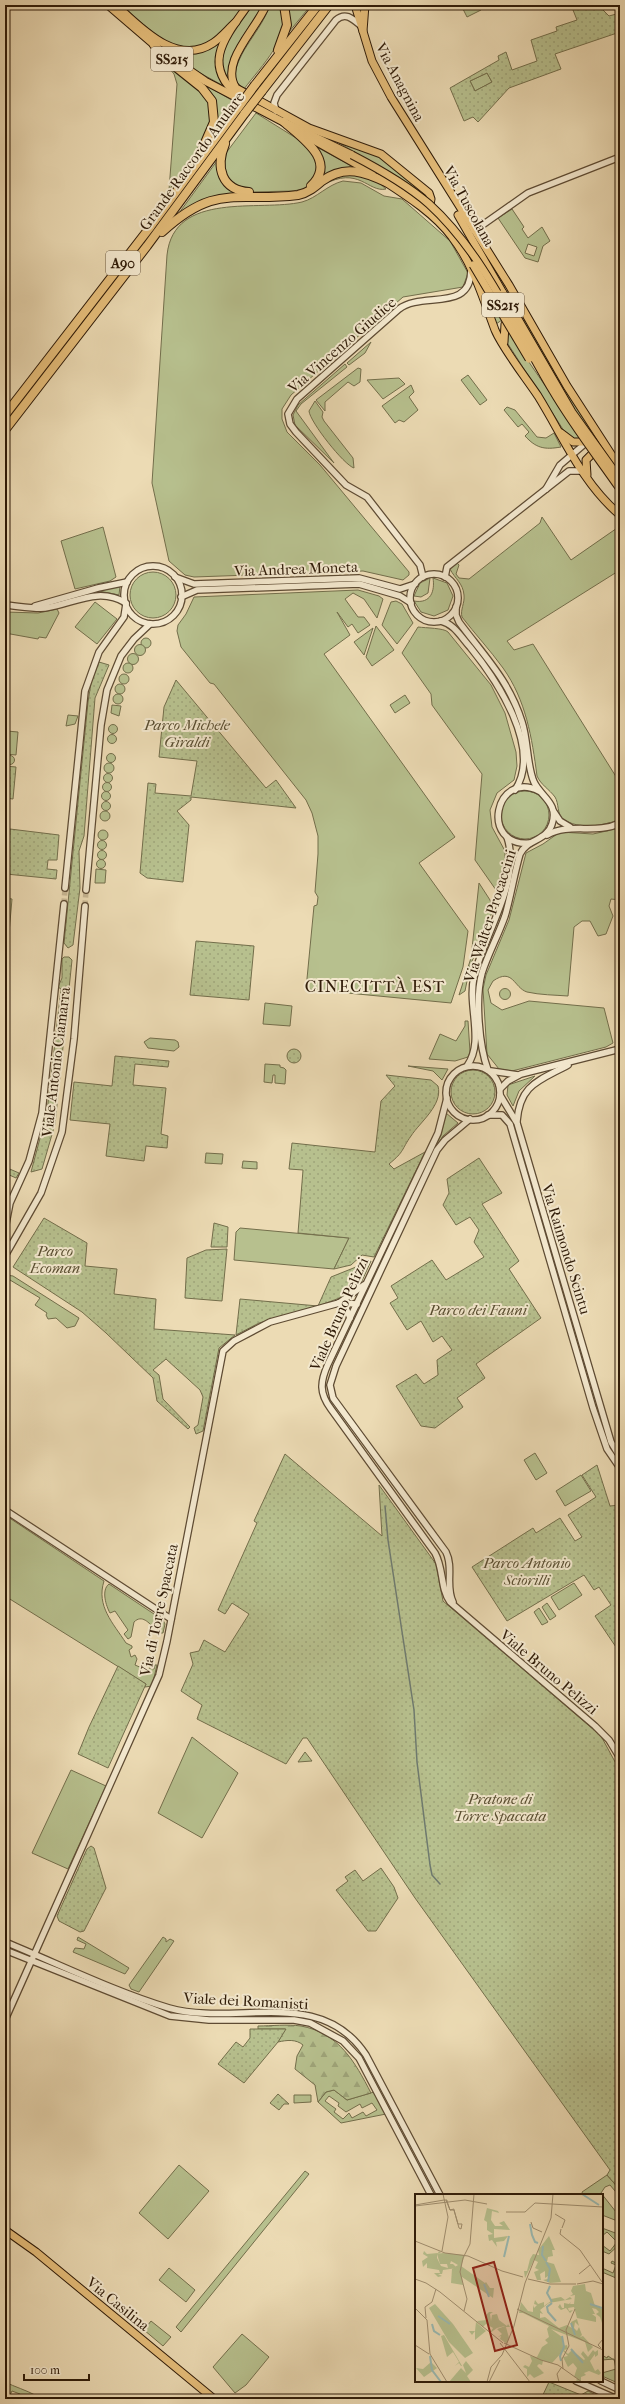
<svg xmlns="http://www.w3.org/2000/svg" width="625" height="2404" viewBox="0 0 625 2404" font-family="'IM FELL French Canon',serif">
<defs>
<pattern id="forest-firs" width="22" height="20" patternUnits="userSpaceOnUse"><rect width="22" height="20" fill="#b7c08e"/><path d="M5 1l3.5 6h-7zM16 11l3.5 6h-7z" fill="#9ea479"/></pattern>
<pattern id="park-dots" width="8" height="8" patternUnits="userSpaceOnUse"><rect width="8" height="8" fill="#b7c08e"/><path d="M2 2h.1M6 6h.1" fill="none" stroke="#9ea479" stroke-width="1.8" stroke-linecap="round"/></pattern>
</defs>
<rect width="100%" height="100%" fill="#ecdbb4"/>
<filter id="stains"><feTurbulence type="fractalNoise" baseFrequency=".005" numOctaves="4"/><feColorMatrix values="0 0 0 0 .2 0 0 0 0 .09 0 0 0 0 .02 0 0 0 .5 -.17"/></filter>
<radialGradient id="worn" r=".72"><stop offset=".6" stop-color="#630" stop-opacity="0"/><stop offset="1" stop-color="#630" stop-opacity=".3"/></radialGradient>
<g fill="#b7c08e" stroke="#736e4b" fill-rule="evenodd">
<path d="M122 5H244C197 70 173 53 122 5Z"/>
<path d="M253 5H263C250 28 222 58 231 85 206 57 236 29 253 5Z"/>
<path d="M270 5H282C292 37 262 65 244 89L234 79C237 50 261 32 270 5Z"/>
<polygon points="287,5 311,5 289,32"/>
<polygon points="461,5 479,5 481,10 467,17"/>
<path d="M224 38 216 62 222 85 191 68 162 47C185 56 205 56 224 38Z"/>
<path d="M164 62C177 72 195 83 206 97 226 122 184 169 169 190L177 84 174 74Z"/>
<polygon points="487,73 492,82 475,91 470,81"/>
<polygon points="202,83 235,102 216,126 216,103"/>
<polygon points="256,113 304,143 316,155 317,172 311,184 305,189 292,191 250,192 238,188 223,172 226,153"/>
<polygon points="339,143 380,156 425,193 428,199 398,177"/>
<polygon points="315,146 357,169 321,176"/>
<path d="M217 161C216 176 223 189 238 194L179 213Z"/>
<path d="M354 173 378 182 386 189C368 193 359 165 323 185L332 177Z"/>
<path d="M343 181 361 183 384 196 402 199 450 241 468 273 463 287 403 297 291 395 282 409V419L287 432 320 465 409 572V575L403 580 363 571 194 577 185 575 169 561 152 483 167 255C174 190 260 212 302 202 317 198 327 185 343 181Z"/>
<path d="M512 209 524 227 522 229 528 238 542 227 550 241 543 246 538 262 525 258 498 218ZM528 244 537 247 534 256 525 253Z"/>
<polygon points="482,286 502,320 496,324"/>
<polygon points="523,320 526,321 591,429 590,432 574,409"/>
<path d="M505 328 509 331C532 369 558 403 583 440L574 439 566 434 508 344 505 337Z"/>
<polygon points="371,342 365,353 349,365 347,363"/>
<polygon points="345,364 347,367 301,404 296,411 334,463 295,425 293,415 298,405"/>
<polygon points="358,368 361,369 360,382 354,386 348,382 325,402 325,411 316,400"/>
<polygon points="468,375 487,400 480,405 461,380"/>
<polygon points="399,378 405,384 383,399 367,380"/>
<polygon points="411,385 414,392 409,397 418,410 404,422 399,420 395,423 382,406"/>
<path d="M315 401 323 412 322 417 324 421 353 458 354 468C344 465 310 422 309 411Z"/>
<path d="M507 407 515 410 537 437 546 438 554 433 561 447C544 450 536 448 525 436L529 432 522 424 518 427 504 410Z"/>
<path d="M542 517 571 560 620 526V552L618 553 620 570 507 641 514 650 533 644 620 783V819C605 826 578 830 563 819 557 815 559 803 555 797 549 789 541 785 537 776 532 738 526 700 503 668 490 650 475 634 462 617 460 610 465 603 464 595 463 583 455 579 450 569L457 563 459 565 456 574 459 578 469 579 540 523Z"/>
<polygon points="103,527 116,577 110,581 75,589 61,541"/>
<circle cx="153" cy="595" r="23"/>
<polygon points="430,578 428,593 421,597 414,596 420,583"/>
<path d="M433 578 447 583 453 596 448 610 434 616 421 612 414 601C431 604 435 591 433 578Z"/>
<polygon points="120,586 119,595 99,591 100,590"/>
<polygon points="358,590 379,596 383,599 377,618 364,599 353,593 345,599 358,617 364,617 370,625 358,633 352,624 348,627 337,612 350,635 324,654 455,837 419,863 468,931 463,967 451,1003 306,989 314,906 317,905 318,897 315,892 318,854 318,836 312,813 306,800 214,684 210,683 181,647 177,631 178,625 186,614 194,597"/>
<polygon points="396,601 402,604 413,623 397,644 382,625 391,602"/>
<polygon points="95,602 117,619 97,644 75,627"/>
<polygon points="57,609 59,613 46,638 39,637 38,639 5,633 5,612 38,613"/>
<polygon points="376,626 394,650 372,666 366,657"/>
<path d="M418 627C426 628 444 628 448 632L491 685 505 713 516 752 517 766 514 780 497 793 490 810 492 827 505 851V860L496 890 475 860 482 774 432 705 431 694 402 653Z"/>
<polygon points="373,628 364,655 354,642"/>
<circle cx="146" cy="643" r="5"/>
<circle cx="140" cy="650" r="5.5"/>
<circle cx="133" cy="659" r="5.5"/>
<circle cx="128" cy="668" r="5"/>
<circle cx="124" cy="679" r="5"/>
<circle cx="120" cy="689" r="5"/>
<circle cx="118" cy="699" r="5"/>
<polygon points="405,695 410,703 395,713 390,705"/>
<polygon points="112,705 121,706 119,716 111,713"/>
<polygon points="68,715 78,716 75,724 66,726"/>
<circle cx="113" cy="729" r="4.5"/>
<polygon points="7,731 18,732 16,755 5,754"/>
<circle cx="112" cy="739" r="4.5"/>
<circle cx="111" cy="758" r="4.5"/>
<circle cx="10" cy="760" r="4.5"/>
<circle cx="109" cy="768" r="5"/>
<circle cx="108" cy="778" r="4.5"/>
<circle cx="107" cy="787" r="4.5"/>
<circle cx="525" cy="815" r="24"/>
<circle cx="106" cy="796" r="4.5"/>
<circle cx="106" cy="806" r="4.5"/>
<circle cx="105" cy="816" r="5"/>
<path d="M620 828V900L611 899 609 906 613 916 606 934 598 936 590 921H582L574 927 568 996C555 995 540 995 527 992 514 988 513 967 493 981L488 990 491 1003 502 1010 529 1001 604 1008 613 1043 606 1047 512 1071 499 1069 487 1054 483 989 486 975 509 920 526 853 543 844 560 832 593 834Z"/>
<circle cx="103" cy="835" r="5"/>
<circle cx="102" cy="845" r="4.5"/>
<circle cx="102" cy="855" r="4.5"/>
<circle cx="101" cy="864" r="4.5"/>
<polygon points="96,869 106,870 105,883 95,883"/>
<polygon points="479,883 490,900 493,910 470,966 465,991 459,995 471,958"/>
<polygon points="5,898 12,899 5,979"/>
<circle cx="505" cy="994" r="5.5"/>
<polygon points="265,1003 292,1006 290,1026 263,1024"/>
<polygon points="465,1021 468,1021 470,1052 468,1057 455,1061 429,1059 440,1034 456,1041 465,1026"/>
<polygon points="150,1038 175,1040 178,1042 179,1047 174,1051 148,1048 144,1042"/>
<polygon points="265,1064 280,1065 280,1067 284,1068 286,1070 285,1084 275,1083 275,1075 273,1075 272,1083 264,1082"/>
<polygon points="408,1066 448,1069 442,1080 433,1071"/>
<polygon points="535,1076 519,1091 513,1106 507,1095 508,1085"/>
<polygon points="446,1113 458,1123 443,1136 430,1157 441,1135"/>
<polygon points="206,1153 223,1154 222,1164 205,1163"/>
<polygon points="243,1161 257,1162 257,1169 242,1168"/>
<polygon points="240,1228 349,1238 334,1269 234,1260 236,1232"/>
<polygon points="6,1275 13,1276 79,1318 75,1326 67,1328 56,1318 48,1319 46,1315 47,1313 35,1305 40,1298 5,1277"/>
<polygon points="535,1453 547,1473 536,1480 524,1460"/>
<polygon points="581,1475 591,1491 565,1506 556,1491"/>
<path d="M5 1515 104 1581C96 1606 113 1623 126 1643L132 1646V1648L129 1650 131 1657 135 1655 137 1659 135 1665 149 1671V1668L154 1669 155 1665H157L152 1686 145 1687 146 1684 5 1596Z"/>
<polygon points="574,1583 582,1595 559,1610 551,1597"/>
<path d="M109 1584 163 1620 165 1624 163 1633H159L161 1631 157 1627 155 1629C149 1623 142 1614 134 1622L131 1637 128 1639 124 1634 128 1630 115 1611 110 1613C106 1606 101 1590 109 1584Z"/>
<polygon points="547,1603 556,1616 550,1620 542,1607"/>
<polygon points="539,1608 548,1622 542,1625 534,1612"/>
<polygon points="192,1737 238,1773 202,1838 158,1813"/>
<polygon points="305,1752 312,1761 298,1762"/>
<polygon points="71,1770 106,1786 68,1869 32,1853"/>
<polygon points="78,1937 129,1968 125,1974 73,1952 75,1948 84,1949 86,1944 77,1940"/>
<polygon points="163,1937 166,1939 166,1942 170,1939 174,1941 139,1992 131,1989 129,1985"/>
<path d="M334 2090 347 2100 374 2092 386 2114 341 2123 318 2102 326 2092ZM329 2096 339 2103 338 2106 346 2112 360 2104 362 2108 372 2103 377 2110 366 2116 363 2112 352 2118 349 2113 343 2119 334 2112 336 2109 325 2101Z"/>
<polygon points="294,2095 311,2095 311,2102 294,2103"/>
<polygon points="179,2165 209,2191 168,2239 139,2213"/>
<polygon points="305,2171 309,2174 181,2332 176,2327"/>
<polygon points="607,2175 620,2190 620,2197 610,2185 605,2187 601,2193 620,2217 620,2222 602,2215 602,2195 583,2195 582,2192"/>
<polygon points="602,2228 618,2234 620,2244 609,2254 602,2251 602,2245 610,2251 617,2242 607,2232 602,2236"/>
<polygon points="612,2261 620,2265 616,2278 602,2272 602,2268 613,2273 616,2265 611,2263"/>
<polygon points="169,2268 195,2290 186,2302 159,2280"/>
<polygon points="151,2321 171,2337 163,2346 144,2330"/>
<polygon points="242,2334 269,2357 246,2385 235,2393 213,2367"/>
<polygon points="602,2355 607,2358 608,2356 620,2364 620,2384 602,2376 602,2373 616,2369 614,2359 602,2360"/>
<path d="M5 2382C15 2387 26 2390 37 2396L35 2399H20V2394L12 2391 8 2399H5Z"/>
</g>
<path fill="url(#forest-firs)" stroke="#736e4b" d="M258 2026C272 2026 287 2024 301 2026 339 2033 355 2062 371 2093L347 2100 334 2090 326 2092 318 2102 315 2085 295 2069 297 2056 303 2045C296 2039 287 2040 278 2042L285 2029H258Z"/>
<g fill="url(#park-dots)" stroke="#736e4b" fill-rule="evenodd">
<path d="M571 5H584L585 8 598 5 609 16 620 13V32L555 54 561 69 509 88 478 122 473 117 464 121 450 88 499 60 498 56 506 52 512 70 537 61 531 40 557 31 556 27 577 20ZM487 73 492 82 475 91 470 81Z"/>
<polygon points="99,662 109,665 95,698 84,836 79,851 80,888 73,945 68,948 64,943 88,702 91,683"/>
<polygon points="176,680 266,788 276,780 296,808 191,797 191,800 177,811 189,825 183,882 147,878 140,873 148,783 156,784 155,793 191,796 197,761 159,757 164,707"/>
<polygon points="5,766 16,767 13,799 5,798"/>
<polygon points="10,829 59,835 57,860 48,860 47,869 57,870 56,879 6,874"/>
<polygon points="196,941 254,946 249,1000 190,995"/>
<polygon points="64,957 69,957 72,960 55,1124 42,1169 31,1172 47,1112 61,989 58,987 62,978 62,959"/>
<circle cx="294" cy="1056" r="7"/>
<polygon points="115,1056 169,1061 168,1067 135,1064 133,1085 166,1088 161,1134 168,1136 167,1148 146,1146 144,1161 106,1156 110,1124 70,1120 74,1082 112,1086"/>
<circle cx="473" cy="1092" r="22"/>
<path d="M386 1075 431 1080 438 1086C443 1105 420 1122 411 1136 401 1150 405 1151 389 1164L394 1169 425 1152 374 1257 362 1255 351 1265 334 1269 349 1238 298 1233 303 1170 289 1169 292 1143 375 1152 381 1101 395 1086Z"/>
<polygon points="479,1158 502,1193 482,1204 519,1261 509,1269 541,1318 476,1364 485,1378 457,1398 463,1407 435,1428 421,1426 396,1386 416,1374 424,1384 438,1375 437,1360 452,1350 442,1336 433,1342 421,1321 407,1330 390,1303 398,1298 391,1286 432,1260 446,1280 484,1257 474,1242 479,1230 470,1217 456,1225 443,1205 449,1193 447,1179"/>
<polygon points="5,1167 19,1173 16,1178 5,1173"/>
<polygon points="44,1218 87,1243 85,1266 117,1269 114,1294 156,1299 154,1329 235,1335 219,1348 203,1431 196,1434 194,1428 198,1425 203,1397 200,1390 166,1359 153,1370 159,1375 163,1399 190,1427 188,1429 157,1401 153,1378 106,1333 82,1312 13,1267"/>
<polygon points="214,1223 228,1227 227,1247 211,1247"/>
<polygon points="227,1249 222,1301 185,1298 187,1258 206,1250"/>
<polygon points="371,1261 362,1281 345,1296 318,1306 259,1323 236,1335 240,1299 318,1306 331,1277"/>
<polygon points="285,1454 382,1536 379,1485 436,1564 443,1601 601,1736 620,1771 620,2190 607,2175 610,2170 415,1898 307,1738 303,1738 286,1764 197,1719 202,1705 181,1691 193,1664 190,1653 199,1651 204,1640 225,1652 249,1614 232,1603 225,1614 218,1610 257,1523 254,1521"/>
<polygon points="597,1465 610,1506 620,1505 620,1653 595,1616 611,1605 599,1587 594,1590 584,1575 507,1621 472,1567 533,1528 536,1533 560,1518 575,1541 582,1537 568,1515 596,1497 582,1475"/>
<polygon points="118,1666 146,1684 108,1768 78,1754 89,1727"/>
<polygon points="91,1846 94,1848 106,1888 84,1931 80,1932 59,1921 57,1916 87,1849"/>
<polygon points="381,1868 394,1887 398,1898 376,1931 368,1931 336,1890 348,1881 345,1877 355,1870 363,1881"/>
<polygon points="250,2029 286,2029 278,2042 244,2083 218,2064 236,2042 243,2047 250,2038"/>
<polygon points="278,2094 289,2104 284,2104 279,2110 270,2103"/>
<polygon points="549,2382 581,2395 588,2391 604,2399 541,2399"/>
</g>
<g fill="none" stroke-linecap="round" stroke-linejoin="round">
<polyline stroke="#6f7a6f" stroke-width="1.5" points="385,1506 388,1540 414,1710 417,1762 430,1865 432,1875 440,1884"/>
<g stroke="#c6b592" stroke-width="5.5" stroke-dasharray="5.5 3" stroke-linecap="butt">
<polyline points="64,904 65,888"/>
<polyline points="85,906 86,890"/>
</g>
<g stroke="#5e4b33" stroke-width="8">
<g id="minor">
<path d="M276 111 274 103 277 95 336 20C345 12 352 18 360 25"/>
<polyline points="474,231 528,193 620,157"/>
<polyline points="546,489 560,465 587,442"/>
<circle cx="153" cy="595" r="29"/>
<circle cx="434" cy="598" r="24"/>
<polyline points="175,577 194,584 359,578 400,589 415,584"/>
<path d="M423 577 420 565 367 497 346 485 296 432 290 424 288 414 297 399 399 309C422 291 471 313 471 270"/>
<polyline points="445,577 447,567 569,471 581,471"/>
<polyline points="181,597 197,590 359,584 400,596 411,603"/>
<path d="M5 605C18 606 33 609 45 608 74 604 98 586 126 603"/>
<polyline points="35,606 98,588 127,582"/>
<path d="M456 607V615L459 622C484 656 509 680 522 722 528 740 527 767 534 782 541 797 559 803 552 824 547 841 527 839 520 854 514 874 511 896 505 916 498 936 488 954 482 973 475 998 479 1046 488 1070"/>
<path d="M441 621C454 624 461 637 470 647 496 679 543 748 515 790"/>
<polyline points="554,812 560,821 570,827"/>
<path d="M547 835C570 822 596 835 620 823"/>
<path d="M530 843C479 847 495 769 539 791"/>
<polyline points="65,888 85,691 99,652 124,617 126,604"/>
<polyline points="86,890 101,725 107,690 121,656 134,639 150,624"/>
<path d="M467 1066C485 1041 467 1006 474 977 484 933 522 882 507 837"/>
<circle cx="473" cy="1093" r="27"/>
<polyline points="491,1071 518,1075"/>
<polyline points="500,1089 508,1081 521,1074 620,1049"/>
<polyline points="500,1095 517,1123 611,1442 620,1457"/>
<path d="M447 1098 438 1133 328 1364C320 1382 319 1393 331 1409L435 1553C444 1569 440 1588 450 1602L595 1726 609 1740 620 1758"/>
<polyline points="488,1115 502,1115 510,1124 593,1408 607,1449 620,1468"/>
<path d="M517 1121C520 1084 539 1081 568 1065"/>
<polyline points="5,1229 10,1203 29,1161 42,1113 64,904"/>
<polyline points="5,1256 41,1193 62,1132 74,1039 85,906"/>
<polyline points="339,1303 364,1285"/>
<polyline points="339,1303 346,1308 350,1318"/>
<polyline points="5,1510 171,1619"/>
<path d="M453 1602C445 1586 454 1568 446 1552L333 1398 330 1385 336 1366 437 1150 445 1140 470 1119"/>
<path d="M5 1942C59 1964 113 1991 169 2008 236 2027 320 1985 366 2055L440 2195"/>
<polyline points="5,1950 170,2016 209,2020 294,2020 310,2023 343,2041 359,2058 431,2195"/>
<polyline points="5,2020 159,1675 167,1641 223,1351 234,1341 270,1322 339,1303 357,1304"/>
<polyline points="576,2381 617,2399"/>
<polyline points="601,2381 620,2390"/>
</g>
</g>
<g stroke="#2f1b08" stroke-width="9">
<g id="major">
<polyline points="108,5 158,48"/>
<path d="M116 5C141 28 177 67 213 43 221 38 228 29 236 22"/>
<path d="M266 5C257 29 219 62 236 88L309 128 381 154 429 193 431 199 429 210"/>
<polyline points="355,5 372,61 391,97 509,285 567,386 620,468"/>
<polyline points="363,31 365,5"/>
<polyline points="167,55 205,81 289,125"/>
<path d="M239 96C200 65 226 36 248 5"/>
<polyline points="288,124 352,155"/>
<polyline points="301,133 372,173"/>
<path d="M384 181C407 196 435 214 452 237 473 264 483 298 495 330 503 349 526 378 538 396 564 438 582 483 620 515"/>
<polyline points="458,215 503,293"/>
<polyline points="504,342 505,324"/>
<polyline points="561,433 573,442 587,442 590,440"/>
<polyline points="587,475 586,460 598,448"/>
<polyline points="5,2230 36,2252 214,2399"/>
</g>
</g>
<g stroke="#2f1b08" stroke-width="10">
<g id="highway">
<polyline points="154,45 172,64 202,88 212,101 214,122 201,152"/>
<polyline points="278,50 287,25 284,5"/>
<polyline points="255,85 318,5"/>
<polyline points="262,91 329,5"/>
<path d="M284 122C301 137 338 161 311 186"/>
<path d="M225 144C215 168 222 190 249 192"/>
<path d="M162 232C217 182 235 203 298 195 308 193 315 187 322 181 345 164 365 172 388 183"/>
<polyline points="5,415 151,226 238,108"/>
<polyline points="5,430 147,246 245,113"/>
</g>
</g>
<use href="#minor" stroke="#f3e8ce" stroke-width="5.5"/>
<use href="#major" stroke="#e6be7a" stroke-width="7"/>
<use href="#highway" stroke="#e6be7a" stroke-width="8"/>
<g stroke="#2f1b08" stroke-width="9" stroke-linecap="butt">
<g id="major-bridge">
<path d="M352 155C379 169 406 184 429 204 484 254 515 328 553 391 573 425 597 456 620 489"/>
<polyline points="473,265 529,359"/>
<polyline points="503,293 572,412 620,479"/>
</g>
</g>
<g stroke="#2f1b08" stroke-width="10" stroke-linecap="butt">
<g id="highway-bridge">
<polyline points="238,108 255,85"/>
<polyline points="245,113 262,91"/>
</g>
</g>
<use href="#major-bridge" stroke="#e6be7a" stroke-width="7"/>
<use href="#highway-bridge" stroke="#e6be7a" stroke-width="8"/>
</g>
<g text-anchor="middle" stroke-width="4" stroke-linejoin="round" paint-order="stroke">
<g fill="#f3e8ce" stroke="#6a5843" stroke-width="1">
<rect x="151" y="47" width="42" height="24" rx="3"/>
<rect x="106" y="251" width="34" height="24" rx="3"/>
<rect x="482" y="293" width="42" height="24" rx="3"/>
</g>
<g font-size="14" font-weight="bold" fill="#2f1b08">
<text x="172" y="64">SS215</text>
<text x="123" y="268">A90</text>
<text x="503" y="310">SS215</text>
</g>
<g font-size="15" fill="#2f1b08" stroke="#f3e8ce">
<text transform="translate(400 82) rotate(62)" y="5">Via Anagnina</text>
<text transform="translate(192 161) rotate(-54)" y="5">Grande Raccordo Anulare</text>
<text transform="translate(469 206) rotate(61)" y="5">Via Tuscolana</text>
<text transform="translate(342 345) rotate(-41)" y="5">Via Vincenzo Giudice</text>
<text transform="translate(296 569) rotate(-2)" y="5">Via Andrea Moneta</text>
<text transform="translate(490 916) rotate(-72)" y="5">Via Walter Procaccini</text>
<text transform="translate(56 1062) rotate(-83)" y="5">Viale Antonio Ciamarra</text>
<text transform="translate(566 1249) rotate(73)" y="5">Via Raimondo Scintu</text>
<text transform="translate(339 1314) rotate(-66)" y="5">Viale Bruno Pelizzi</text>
<text transform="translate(159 1610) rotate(-78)" y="5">Via di Torre Spaccata</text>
<text transform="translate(549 1672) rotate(40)" y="5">Viale Bruno Pelizzi</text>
<text transform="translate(246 2001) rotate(3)" y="5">Viale dei Romanisti</text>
<text transform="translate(118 2304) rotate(39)" y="5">Via Casilina</text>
</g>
<g font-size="15" font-style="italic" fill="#584d30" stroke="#f3e8ce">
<text x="187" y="730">Parco Michele<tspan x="187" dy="17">Giraldi</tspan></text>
<text x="55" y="1256">Parco<tspan x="55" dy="17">Ecoman</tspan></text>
<text x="478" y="1315">Parco dei Fauni</text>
<text x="527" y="1568">Parco Antonio<tspan x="527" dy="17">Sciorilli</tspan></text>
<text x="500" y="1804">Pratone di<tspan x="500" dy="17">Torre Spaccata</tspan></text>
</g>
<g font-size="17" letter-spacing="1" fill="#2f1b08" stroke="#f3e8ce">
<text x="375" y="992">CINECITTÀ EST</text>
</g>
</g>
<g transform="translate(415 2194)">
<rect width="188" height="188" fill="#ecdbb4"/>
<path d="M134 42 140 56H137L138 62 133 63 132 68 139 70 146 88 135 89 128 86 133 85V82L130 84V77L125 80 126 86H122L119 78 124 76 120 74 123 68 119 66 110 84 109 77H112L115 65 118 60 124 61 123 56ZM9 57 12 60 23 59 24 57 26 59 22 60V64L26 72 33 74 32 70H38L42 74 28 76 27 80H23L27 82 23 83 19 79H25L24 76 12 74V69L8 73 7 67 13 63 8 60ZM170 90 171 97 176 99 180 112 188 115V132L185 123 181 120 184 118 181 115 177 114 180 120H177L181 123V128L162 124 159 113 153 114 154 117 158 116 155 119 151 114 146 116 143 113 145 110 147 114H149V109L154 110 156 108 155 110H159L160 101 155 102 158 100 156 97 158 92ZM146 103 150 106 155 103 157 105 134 109 125 116 128 120 125 119V124L130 123 144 134 152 131 157 134 156 128 162 125 164 132 160 128 159 134 162 137 164 133 167 141 165 143 168 142 178 153 173 158 170 148 136 135 147 143 148 152 152 151 153 155 149 156 153 160 157 156 169 166 170 165 166 160 168 157 173 163 178 156 180 158 183 156V161L180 163V160L175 167 180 177 183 175 186 179 184 181 174 177 169 179 171 181 166 183V187L161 188 162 184 159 183 162 174 158 169 153 173 148 163 153 162 148 157 137 169 128 167 127 171 124 170 122 172 129 179 119 184 115 180 112 183V175L108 173 110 171 114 173 117 167 115 162 122 163 127 153 133 149 130 146 134 143 132 135 134 132 108 119H104L106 108 113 117 118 118V111L119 114 122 111 119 110 120 106 123 110 129 108V112L136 107V105ZM74 118H78L75 120 76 127 77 121 82 120 84 126 92 132 93 130 95 133H91L94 144 92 150 85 145 86 142 83 143 87 140 82 135 90 132 82 134 75 139 78 134 71 130 68 133 62 127 72 126 71 121ZM61 128 71 137 60 146V137L57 141 54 137H60ZM29 141 47 172H46L44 169 40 172 44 168 38 158 32 163 26 142ZM51 167 58 176 52 182 56 188H34L46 174 51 179 48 171Z" fill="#b7c08e"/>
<path d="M72 14 83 17 84 19 77 17 76 26 80 32H88L84 29 89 27 95 36 79 35V44L93 42 89 47 81 48 82 53 77 46 74 47 73 41 78 40 72 36V28L69 26ZM28 59 50 61 46 72 70 89 71 88 75 94H79L78 104 47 83 48 91 36 89 37 75 43 71 36 67 35 70H25L22 60ZM20 110 38 130 58 159 50 164 34 148 14 114ZM16 168 22 174 9 183 1 174 8 175Z" fill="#b7c08e"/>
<path fill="none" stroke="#9abab3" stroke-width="2" d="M167 0 184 11M115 30 117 41 120 48 123 49M128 52 127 61 131 67M89 63 94 42M131 68 135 75 133 88M69 90 74 103M135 92 132 99 137 108M137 109 132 113 133 118 141 127M175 110 187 114M23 122 35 130M156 129 160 141M17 130 19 137 25 141M156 155 168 169M15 162 17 176 26 188M146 167 145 162 149 153 147 142"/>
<path fill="none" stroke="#a08e6f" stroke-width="1" d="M0 11 29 6H32V7L35 16 39 15V16L43 30H47L46 35 44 34 39 16H35L31 6M0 12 50 6 72 10M91 18H110L120 9 188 13M140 20 150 26 147 34M116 28 118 34 127 38M146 35 145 40 165 56 187 88M0 47 30 59 53 62 87 77 108 83M27 57 33 23 28 0M164 80 175 71M0 85 11 89 25 98 88 149M113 85 135 90H161M162 90 178 87 188 90M0 114 12 126 15 160 32 188M102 115 188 156M49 117 52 105 45 78 48 64 55 50 59 0M11 124 10 113 17 108 21 95M85 149 115 188M89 149 126 166 143 171 167 188M0 151 14 160M186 154 183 151 188 145M148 175 147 165 154 152 151 136 160 115M72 188 76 173 87 161 99 132 110 89 136 24 138 0M74 188 85 166M144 188 142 180 146 174"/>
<path fill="#8f2418" fill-opacity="0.15" stroke="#8f2418" stroke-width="2" d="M79 68 102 151 80 157 58 74Z"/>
<rect width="188" height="188" fill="none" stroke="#2f1b08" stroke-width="2"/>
</g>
<rect width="625" height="2404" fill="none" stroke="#ecdbb4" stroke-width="20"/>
<rect x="6" y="6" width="613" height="2392" fill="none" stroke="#2f1b08" stroke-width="2"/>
<rect x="10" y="10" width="605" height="2384" fill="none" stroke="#2f1b08"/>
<path d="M24 2374v6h65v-6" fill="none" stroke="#2f1b08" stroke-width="2"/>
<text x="30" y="2374" font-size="12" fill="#2f1b08" stroke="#f3e8ce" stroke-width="3" paint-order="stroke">100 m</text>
<rect width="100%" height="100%" filter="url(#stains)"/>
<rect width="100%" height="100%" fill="url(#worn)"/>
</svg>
